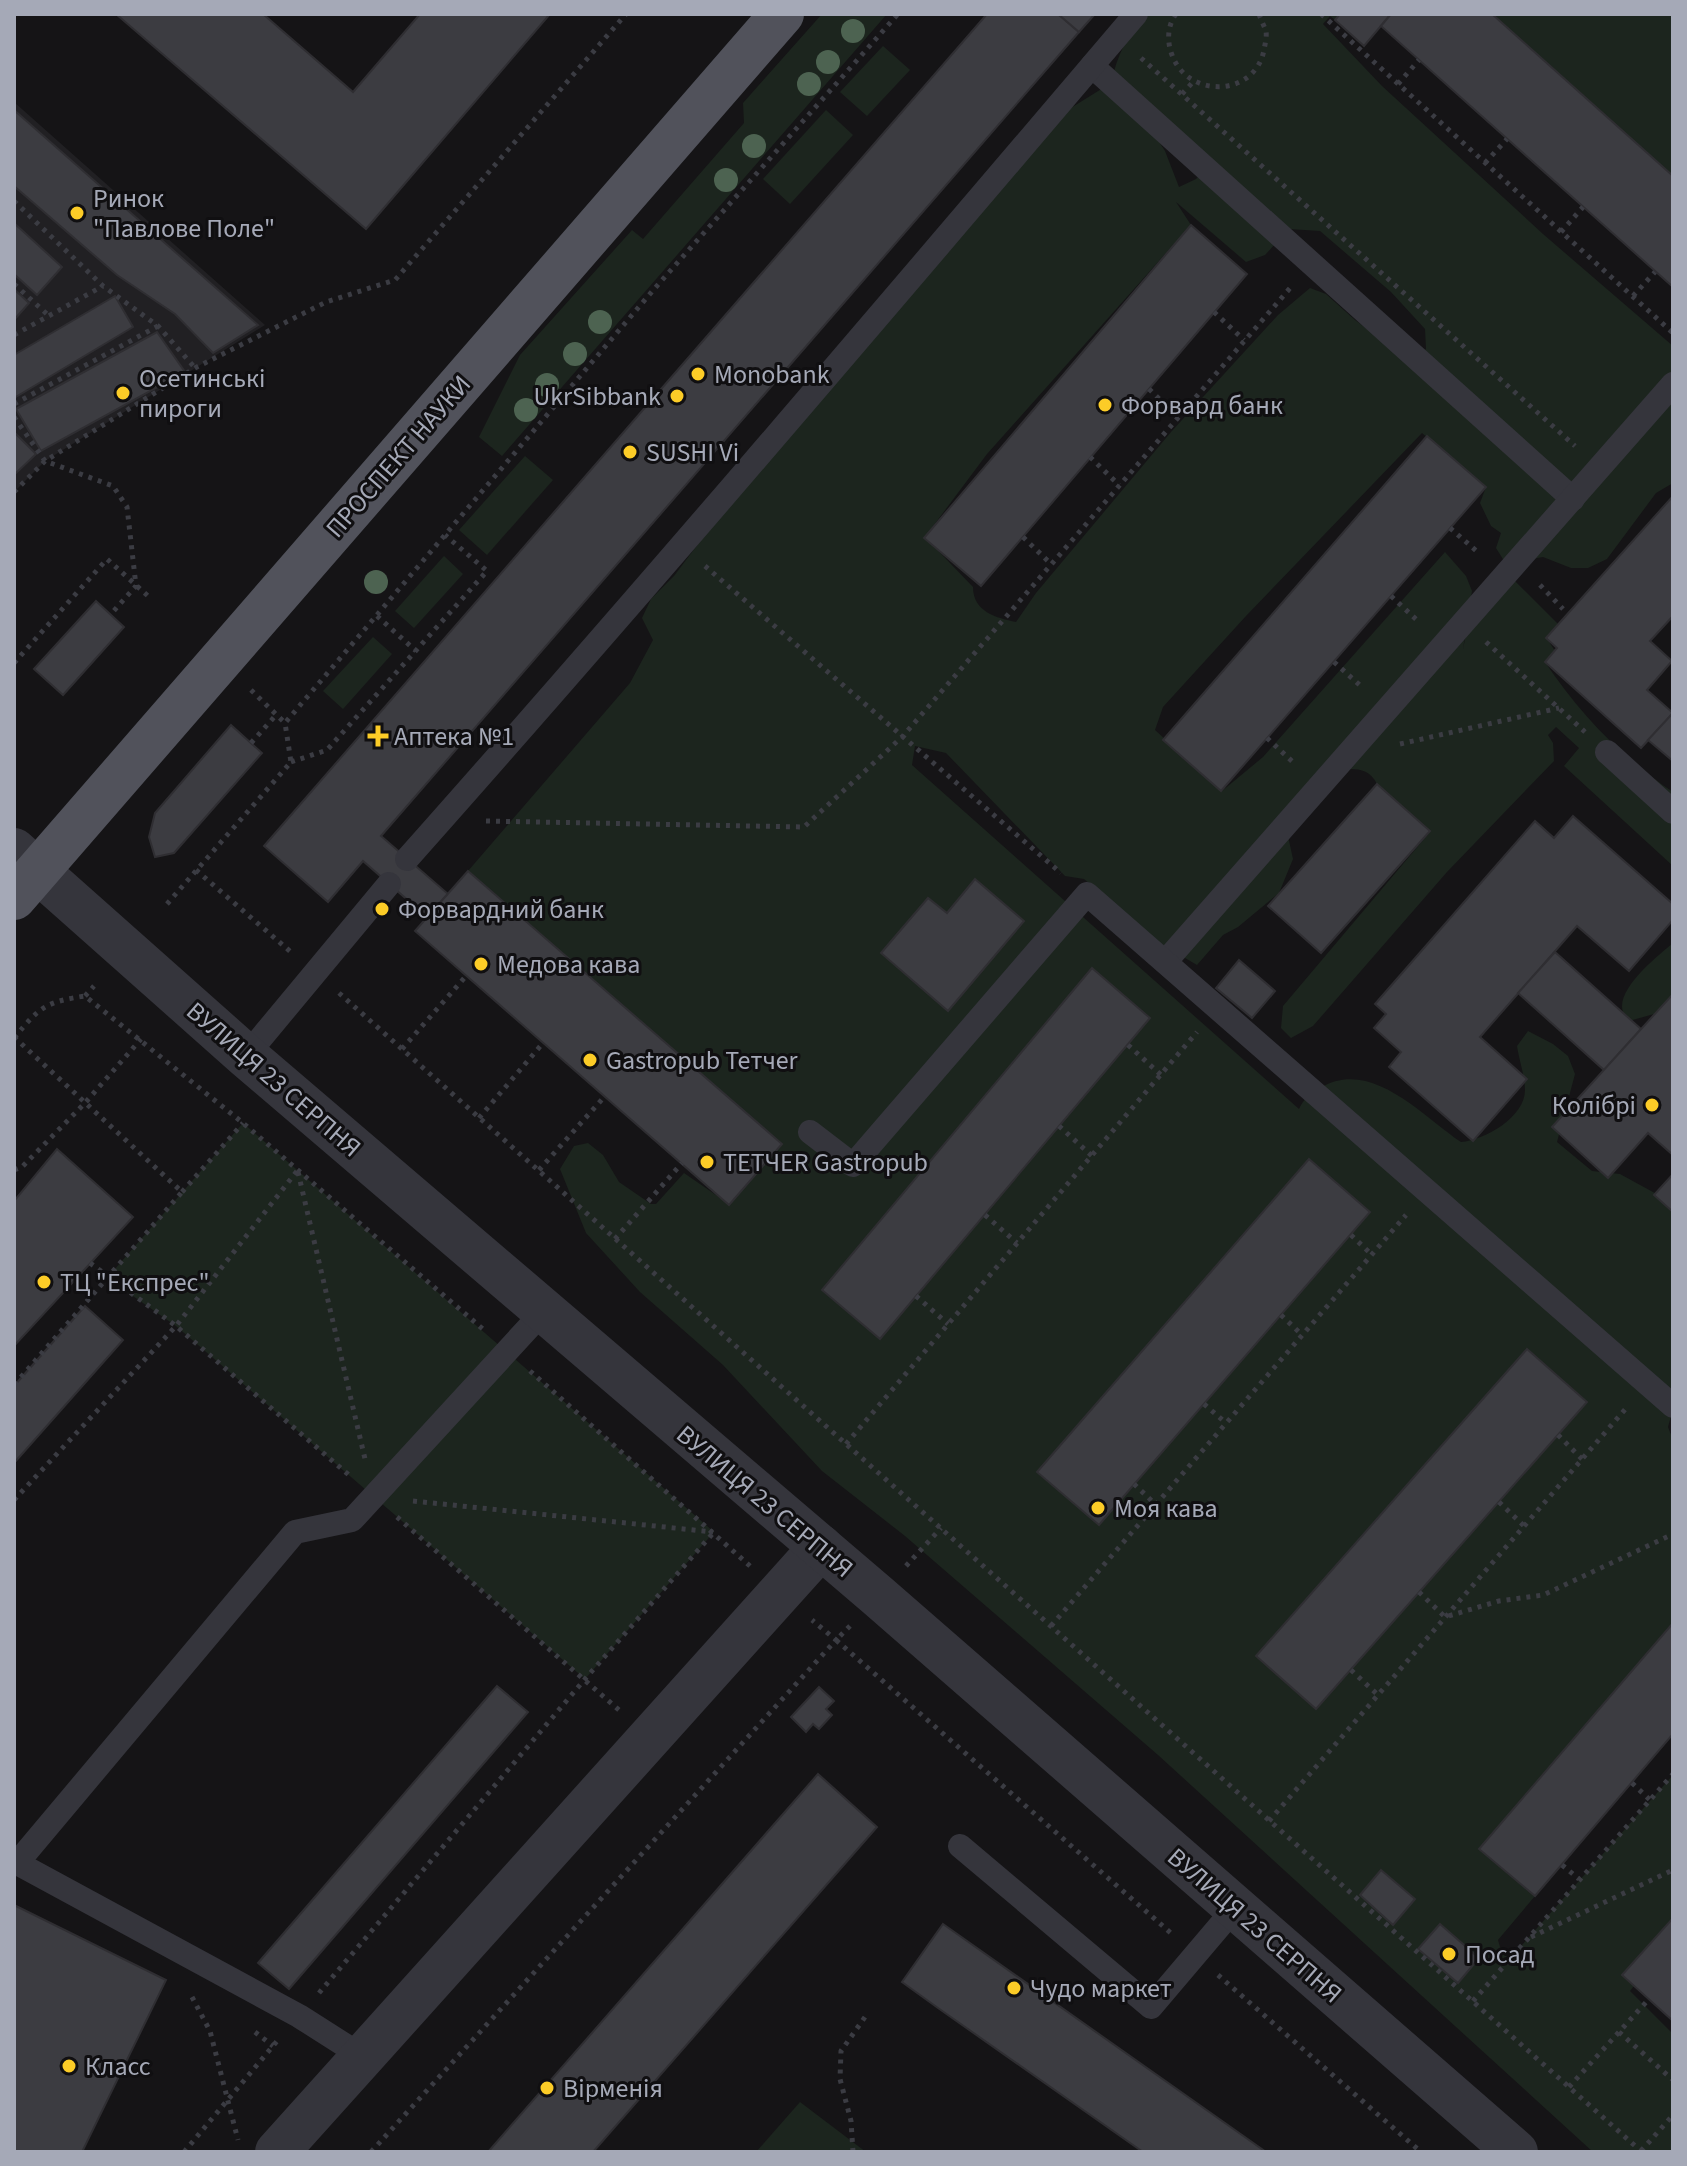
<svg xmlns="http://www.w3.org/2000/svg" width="1687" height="2166" viewBox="0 0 1687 2166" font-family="'Source Sans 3',sans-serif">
<rect width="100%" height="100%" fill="#151416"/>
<polygon fill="#212023" points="14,102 265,325 45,461 14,492"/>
<g fill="#1c251e" fill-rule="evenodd">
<polygon points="822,14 887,14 502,456 479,437 520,355 632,230 643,239 744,123 743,103"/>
<path d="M1146 14H1340L1335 20 1330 16 1323 24 1382 86 1543 234 1673 346V483L1656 493 1607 559 1588 568H1571L1543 557 1506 564 1496 548 1501 533 1491 526 1480 503 1486 487 1422 433 1246 616 1163 707 1155 730 1222 791 1263 757 1445 552 1466 576 1472 591 1463 649 1468 625 1512 578 1558 624 1546 637 1555 651 1545 662C1579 713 1622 758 1673 792V866L1564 766 1579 748 1556 727 1548 735 1553 743 1554 761 1447 872 1313 1026 1291 1038 1281 1028 1283 1006 1430 832 1377 784C1368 765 1350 769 1332 770L1288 836 1293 859 1279 893 1238 927 1223 935 1197 965 1156 941 1084 879 1065 876 946 753 915 746 912 765 1299 1109C1304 1098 1310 1095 1320 1088 1371 1057 1422 1116 1461 1142 1485 1140 1525 1117 1525 1090 1525 1076 1519 1060 1517 1046L1528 1031 1553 1044 1568 1056 1575 1074 1557 1142 1592 1171 1620 1174 1673 1203V1409L1668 1427 1673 1440V1623L1479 1849 1535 1896 1498 1940 1500 1947 1515 1953 1673 1775V1919L1622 1975 1634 1986 1630 1991 1673 2034V2152H1593L1158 1755 905 1536 822 1471 723 1365 640 1292 586 1233 560 1169 574 1146 588 1143 603 1155 619 1182 651 1204H656L684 1173 729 1204 781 1144 468 871 630 683 653 640 642 618 651 599 674 576 722 512 1058 116 1111 83C1117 56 1127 35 1146 14ZM1154 134 1210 164 1196 179 1179 187 1165 151ZM1176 202 1246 262 1265 255 1289 229 1320 231 1391 292 1425 329 1426 349 1411 361 1355 320 1326 294 1310 288 1278 315 1171 432 1036 593 1016 622C997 618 973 612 973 587L925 537 987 454 1191 225Z"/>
<polygon points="1492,14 1673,14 1673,176"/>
<polygon points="883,46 910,70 867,116 840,92"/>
<polygon points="826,110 853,135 790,204 763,179"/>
<polygon points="525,456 553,480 487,555 459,530"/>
<polygon points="444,556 463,574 414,628 395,611"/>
<polygon points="373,637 392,654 343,709 323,691"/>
<path d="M1673 943V994L1654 1014 1629 1021C1603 998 1657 957 1673 943Z"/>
<polygon points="243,1123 714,1532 585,1679 176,1326 107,1278"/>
<polygon points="800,2102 866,2152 756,2152"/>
</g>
<g fill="#3c3c41" stroke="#2f2e32" stroke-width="2">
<polygon points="116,14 263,14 353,92 420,14 550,14 366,229"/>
<polygon points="987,14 1058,14 1079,32 381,836 448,894 427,917 363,861 328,902 264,846"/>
<polygon points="1058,14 1095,14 1079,32"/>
<polygon points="1340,14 1391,14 1364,46 1335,20"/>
<polygon points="1391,14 1492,14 1673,176 1673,287 1381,26"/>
<polygon points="14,110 258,325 213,353 175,314 117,275 14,186"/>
<polygon points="14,223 62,267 37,295 14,274"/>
<polygon points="1191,225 1247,274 981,586 924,538"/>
<polygon points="14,289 29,303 14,320"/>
<polygon points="115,296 133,327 14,398 14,355"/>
<polygon points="157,332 185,372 41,451 16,409"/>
<polygon points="14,432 36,454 14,475"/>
<polygon points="1427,436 1486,487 1221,791 1163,740"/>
<polygon points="1673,496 1673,616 1650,641 1672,661 1647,690 1673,713 1641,748 1545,662 1557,648 1546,638"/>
<polygon points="96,601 124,627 63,695 34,669"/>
<polygon points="1673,713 1673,761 1648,740"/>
<polygon points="231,725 262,753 174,853 155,857 149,837 155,813"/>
<polygon points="1377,784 1430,831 1321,953 1268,906"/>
<polygon points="1573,816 1673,904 1673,920 1629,971 1577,926 1480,1037 1527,1079 1473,1141 1389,1067 1401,1052 1374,1028 1386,1014 1375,1004 1535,821 1554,838"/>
<polygon points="468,871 782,1144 729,1205 415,931"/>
<polygon points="975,879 1024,921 948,1011 881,953 928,898 947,913"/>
<polygon points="1555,952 1641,1029 1604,1070 1518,993"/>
<polygon points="1239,960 1275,991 1252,1018 1216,988"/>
<polygon points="1092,968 1150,1018 880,1339 822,1290"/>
<polygon points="1673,994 1673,1155 1648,1133 1608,1178 1552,1127"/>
<polygon points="57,1149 133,1217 14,1346 14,1201"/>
<polygon points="1309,1159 1370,1212 1099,1525 1037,1472"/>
<polygon points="1673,1174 1673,1212 1654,1195"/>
<polygon points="85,1306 123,1340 14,1463 14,1386"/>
<polygon points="1527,1349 1587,1402 1316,1709 1256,1656"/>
<polygon points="1673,1623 1673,1734 1535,1896 1479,1849"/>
<polygon points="497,1686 528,1712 289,1989 258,1963"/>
<polygon points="819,1687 834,1701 826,1709 832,1715 819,1729 813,1724 806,1732 791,1717"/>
<polygon points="818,1774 877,1827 593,2152 488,2152"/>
<polygon points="1381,1870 1415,1899 1393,1925 1360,1895"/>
<polygon points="14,1905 166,1980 82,2152 14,2152"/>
<polygon points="1673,1918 1673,2021 1622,1975"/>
<polygon points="943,1924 1266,2152 1143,2152 938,2008 902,1982"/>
<polygon points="1440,1924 1479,1958 1458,1983 1418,1949"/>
</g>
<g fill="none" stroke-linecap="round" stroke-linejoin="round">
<g stroke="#3b3c43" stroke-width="5" stroke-dasharray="4 6" stroke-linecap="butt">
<path d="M1176 14C1167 26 1167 42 1172 55 1188 99 1255 97 1264 50 1265 44 1267 37 1266 31 1264 26 1261 20 1259 14"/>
<polyline points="1321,14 1673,333"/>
<polyline points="1141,58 1575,446"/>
<polyline points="1398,84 1419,60"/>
<polyline points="1182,94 1193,82"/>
<polyline points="1485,163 1507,139"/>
<polyline points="14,201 103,286 158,326 195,368"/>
<polyline points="1561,232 1583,207"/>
<polyline points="14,284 49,316"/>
<polyline points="1633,296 1655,272"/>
<polyline points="1214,312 1244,340"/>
<polyline points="14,335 103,286"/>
<polyline points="1149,389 1178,417"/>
<polyline points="14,404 158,326"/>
<polyline points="14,417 45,461 113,486 127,507 136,586 110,615"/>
<polyline points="1090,457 1119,485"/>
<polyline points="14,492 45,461 195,368 326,302 395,280 626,14"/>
<polyline points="1450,528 1480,554"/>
<polyline points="1023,537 1051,564"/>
<polyline points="705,566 1061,873"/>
<polyline points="1540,585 1563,609"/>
<polyline points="1391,596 1420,623"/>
<polyline points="377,616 416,651"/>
<polyline points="1486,642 1585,732"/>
<polyline points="1334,662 1363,688"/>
<polyline points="14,663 107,559 148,596"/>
<polyline points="251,690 285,723"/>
<polyline points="1267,738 1296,765"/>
<polyline points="251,743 277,714"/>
<polyline points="1400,744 1559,708"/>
<polyline points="291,762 327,750 487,571 445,535"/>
<polyline points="486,821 804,827 903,736 1291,287"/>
<polyline points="196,870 292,953"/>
<polyline points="167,904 291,762 285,723 655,288 898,14"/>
<polyline points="339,993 1642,2152"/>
<polyline points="85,996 94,986"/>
<polyline points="14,1037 182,1192 14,1385"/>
<path d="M14 1038C40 1007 45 1002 85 996L243 1123 484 1330"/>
<polyline points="1128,1045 1161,1075"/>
<polyline points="402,1049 466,976"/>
<polyline points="479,1118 543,1043"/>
<polyline points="1059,1126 1092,1156"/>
<polyline points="14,1170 22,1167 85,1103 141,1039"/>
<polyline points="539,1170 605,1096"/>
<polyline points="298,1172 365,1459"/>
<polyline points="182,1192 243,1123"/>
<polyline points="985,1215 1017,1243"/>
<polyline points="1351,1235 1372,1255"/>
<polyline points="615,1239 682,1163"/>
<polyline points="90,1263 176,1326 350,1476"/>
<polyline points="916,1296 948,1324"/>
<polyline points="1281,1315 1302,1335"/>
<polyline points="530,1371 750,1566"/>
<polyline points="1204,1404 1226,1423"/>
<polyline points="1558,1435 1582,1459"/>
<polyline points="846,1444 1197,1032"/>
<polyline points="1134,1484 1155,1504"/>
<polyline points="14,1500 176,1326 297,1171"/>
<polyline points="413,1501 713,1532"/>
<polyline points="1499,1502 1524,1526"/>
<polyline points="397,1517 619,1710"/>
<polyline points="906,1566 941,1528"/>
<polyline points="1419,1592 1445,1617 1499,1601 1543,1595 1673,1534"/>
<polyline points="850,1626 836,1640 1172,1934"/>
<polyline points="1051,1626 1406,1215"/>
<polyline points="1351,1670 1378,1695"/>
<polyline points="1632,1783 1650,1800"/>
<polyline points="1269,1821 1628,1406"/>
<polyline points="1562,1865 1579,1879"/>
<polyline points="1531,1937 1673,1870"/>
<polyline points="1218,1975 1421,2152"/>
<polyline points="319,1993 585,1679 714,1532"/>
<polyline points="192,1997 210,2031 238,2140"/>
<polyline points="1473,2001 1673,1774"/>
<polyline points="255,2032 273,2046"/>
<polyline points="1619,2032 1673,2080"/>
<polyline points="1569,2087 1649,1999"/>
<polyline points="1641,2151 1673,2115"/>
<polyline points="184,2152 278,2040"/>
<polyline points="371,2152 836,1640 812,1620"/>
<polyline points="853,2152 851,2121 840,2079 841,2051 865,2017"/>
</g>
<g stroke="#35353c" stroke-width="24">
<polyline points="1092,66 1573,499"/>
<polyline points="1607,752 1673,812"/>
<path d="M407 859C654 581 895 297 1136 14"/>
<polyline points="1166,961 1673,384"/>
<polyline points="246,1056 389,884"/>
<polyline points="810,1132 853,1165 1087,894 1673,1406"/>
<polyline points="960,1846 1151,2007 1235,1908"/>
<polyline points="362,2056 299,2016 17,1863 295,1532 352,1520 543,1312"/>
</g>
<polyline stroke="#35353c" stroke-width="44" points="277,2152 821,1547"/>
<polyline stroke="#35353c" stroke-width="44" points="14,850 246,1056 878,1596 1516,2152"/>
<polyline stroke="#51525b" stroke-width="44" points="14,898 782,14"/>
</g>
<g fill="#4d6351">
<circle cx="853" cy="31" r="12"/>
<circle cx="828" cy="62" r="12"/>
<circle cx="809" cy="84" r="12"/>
<circle cx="754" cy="146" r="12"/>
<circle cx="726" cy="180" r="12"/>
<circle cx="600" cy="322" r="12"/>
<circle cx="575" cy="354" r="12"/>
<circle cx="547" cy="385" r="12"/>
<circle cx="526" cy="410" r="12"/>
<circle cx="376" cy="582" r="12"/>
</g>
<g fill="#fccc27" stroke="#100f11" stroke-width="3">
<circle cx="77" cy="213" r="8"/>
<circle cx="698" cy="374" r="8"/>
<circle cx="123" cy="393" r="8"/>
<circle cx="677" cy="396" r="8"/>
<circle cx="1105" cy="405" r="8"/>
<circle cx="630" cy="452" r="8"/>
<path d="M374 724h8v8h8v8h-8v8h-8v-8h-8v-8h8z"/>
<circle cx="382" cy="909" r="8"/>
<circle cx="481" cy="964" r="8"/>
<circle cx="590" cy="1060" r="8"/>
<circle cx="1652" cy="1105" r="8"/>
<circle cx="707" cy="1162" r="8"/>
<circle cx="44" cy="1282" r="8"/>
<circle cx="1098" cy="1508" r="8"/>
<circle cx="1449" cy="1954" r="8"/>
<circle cx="1014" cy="1988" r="8"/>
<circle cx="69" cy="2066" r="8"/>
<circle cx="547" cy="2088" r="8"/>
</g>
<g text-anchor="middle" stroke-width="6" stroke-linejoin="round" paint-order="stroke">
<g font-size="26" fill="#a5a9b7" stroke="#100f11" text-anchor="start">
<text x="93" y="207">Ринок<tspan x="93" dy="30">"Павлове Поле"</tspan></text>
<text x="714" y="383">Monobank</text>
<text x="139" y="387">Осетинські<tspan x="139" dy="30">пироги</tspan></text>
<text x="661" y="405" text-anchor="end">UkrSibbank</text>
<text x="1121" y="414">Форвард банк</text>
<text x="646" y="461">SUSHI Vi</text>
<text x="394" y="745">Аптека №1</text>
<text x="398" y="918">Форвардний банк</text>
<text x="497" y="973">Медова кава</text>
<text x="606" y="1069">Gastropub Teтчеr</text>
<text x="1636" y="1114" text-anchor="end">Колібрі</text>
<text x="723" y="1171">ТЕТЧЕR Gastropub</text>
<text x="60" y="1291">ТЦ "Експрес"</text>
<text x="1114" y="1517">Моя кава</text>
<text x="1465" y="1963">Посад</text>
<text x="1030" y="1997">Чудо маркет</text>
<text x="85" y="2075">Класс</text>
<text x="563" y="2097">Вірменія</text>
</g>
<g font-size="26" fill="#a5a9b7" stroke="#100f11">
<text transform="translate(398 456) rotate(-49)" y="9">ПРОСПЕКТ НАУКИ</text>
<text transform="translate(274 1079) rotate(41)" y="9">ВУЛИЦЯ 23 СЕРПНЯ</text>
<text transform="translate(765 1501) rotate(40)" y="9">ВУЛИЦЯ 23 СЕРПНЯ</text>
<text transform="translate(1255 1925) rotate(41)" y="9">ВУЛИЦЯ 23 СЕРПНЯ</text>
</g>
</g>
<rect width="1687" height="2166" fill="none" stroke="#a5a9b7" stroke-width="32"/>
</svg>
